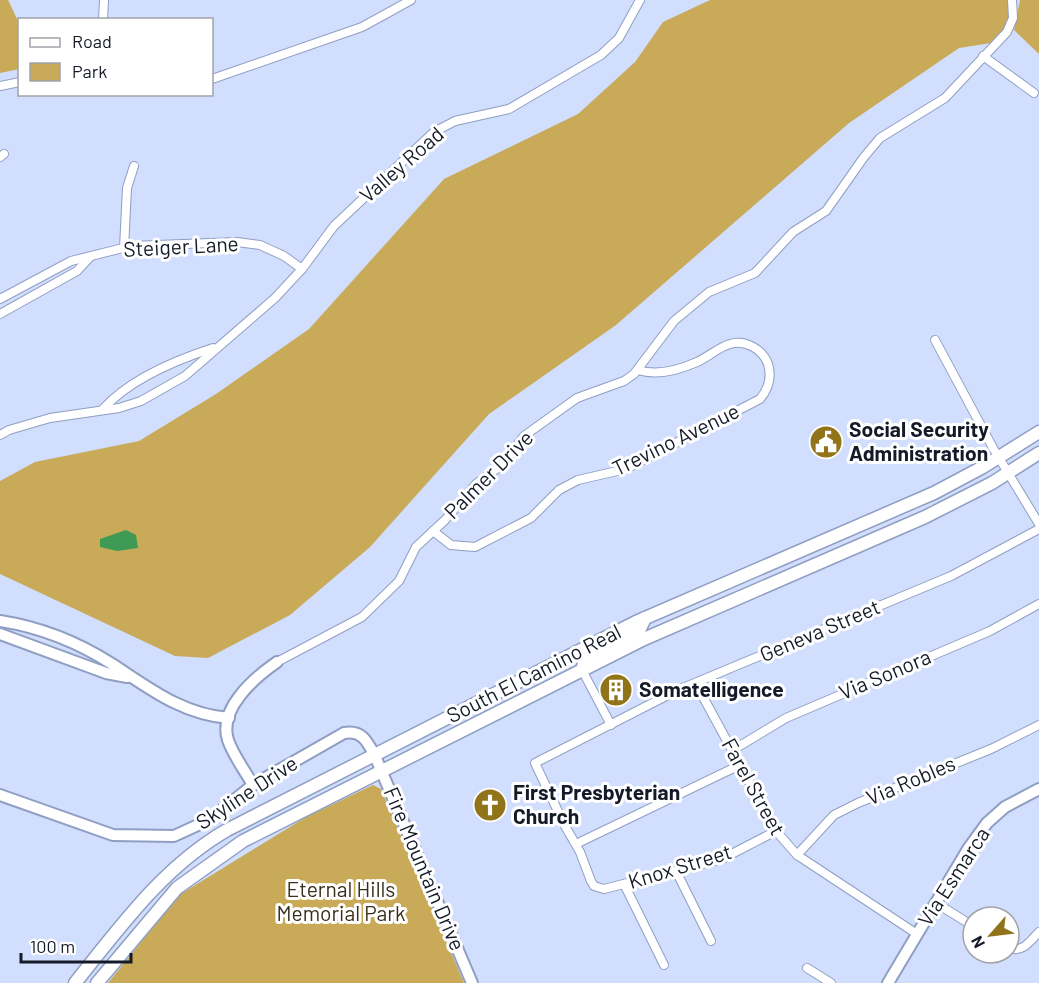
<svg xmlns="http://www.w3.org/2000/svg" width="1039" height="983" viewBox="0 0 1039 983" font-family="Barlow,sans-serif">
<rect width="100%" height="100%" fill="#d1defd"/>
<g fill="#c8aa59">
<polygon points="0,0 8,0 19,23 20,69 0,73"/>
<polygon points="710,0 1013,0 1013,17 997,42 959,48 849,123 616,325 489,414 370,547 290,615 208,658 175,656 0,574 0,481 35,462 139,441 216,394 309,329 444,179 578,114 635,62 663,22"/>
<polygon points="1020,0 1039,0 1039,54 1014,30"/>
<polygon points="373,785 381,789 464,983 108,983 179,895 306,817"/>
</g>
<polygon fill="#3e9a54" points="126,530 136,535 138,548 117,551 100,547 100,539"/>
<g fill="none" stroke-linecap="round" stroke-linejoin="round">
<g stroke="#8f9ec3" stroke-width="10">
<g id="street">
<polyline points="103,20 104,0"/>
<polyline points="983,56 1034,93"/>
<polyline points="212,79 362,27 411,0"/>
<polyline points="0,86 20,82"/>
<polyline points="0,157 4,154"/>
<polyline points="124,248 127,188 134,166"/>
<polyline points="0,299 71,261 131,246 237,242 260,245 284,256 302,269"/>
<polyline points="0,314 77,271 90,257"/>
<polyline points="935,340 993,448 1039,524"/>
<path d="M103 409C129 380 176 360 213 348"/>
<polyline points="0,435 9,430 50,418 119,408 141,401 185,376 275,298 302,269 334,226 434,132 455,121 509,109 601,55 619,38 640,0"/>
<path d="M433 531 451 545 475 547 531 518 559 490 578 480 626 469 760 399C769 388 772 377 768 364 763 350 746 339 730 344 719 347 708 357 697 362 679 370 657 376 638 370"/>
<polyline points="277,662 362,617 399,581 416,547 445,520 476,484 502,465 524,436 577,398 624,381 634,374 674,321 709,292 755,273 793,232 826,211 864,157 880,138 945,98 1007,32 1013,18 1012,0"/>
<polyline points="582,670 611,725"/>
<polyline points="696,684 776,831 797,855 917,934"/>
<polyline points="733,750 786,718 990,631 1039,604"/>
<polyline points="776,831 722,859 604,889 594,886 591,881 580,852 565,826 535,763 678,690 951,576 1039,529"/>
<polyline points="576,844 740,765"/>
<polyline points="797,855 834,815 858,803 991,749 1039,725"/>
<polyline points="676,871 711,941"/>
<polyline points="624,884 664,965"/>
<polyline points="936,903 973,926"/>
<path d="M1009 948C1023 953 1030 941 1039 932"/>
<polyline points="807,968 831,983"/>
</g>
</g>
<g stroke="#8f9ec3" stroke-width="14">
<g id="secondary">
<path d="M0 621C39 627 79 643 112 664 149 688 183 715 229 718"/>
<polyline points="0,634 106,673 127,677"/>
<path d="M253 785C245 771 233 755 228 740 218 709 254 678 277 662"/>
<path d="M0 795 113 835 174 836 211 819 253 785 344 733C362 730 367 741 375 756L472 983"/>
<polyline points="888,983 968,849 987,823 1005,807 1039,789"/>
</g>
</g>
<g stroke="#8f9ec3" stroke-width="15">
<g id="primary">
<polyline points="582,670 585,660 639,631 645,618"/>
<path d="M75 983C121 926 163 867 227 830L636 622 934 493 983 467 1039 432"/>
<polyline points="97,983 177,888 243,841 644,639 925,517 992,483 1039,453"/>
</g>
</g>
<use href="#street" stroke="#fff" stroke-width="8"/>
<use href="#secondary" stroke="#fff" stroke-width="10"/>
<use href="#primary" stroke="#fff" stroke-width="12"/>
</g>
<defs>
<g id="civic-disc" transform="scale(1.725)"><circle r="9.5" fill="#917319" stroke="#fff"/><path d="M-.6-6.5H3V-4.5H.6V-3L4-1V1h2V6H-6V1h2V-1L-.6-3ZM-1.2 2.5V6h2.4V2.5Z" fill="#fff"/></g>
<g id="building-disc" transform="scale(1.725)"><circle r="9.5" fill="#917319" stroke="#fff"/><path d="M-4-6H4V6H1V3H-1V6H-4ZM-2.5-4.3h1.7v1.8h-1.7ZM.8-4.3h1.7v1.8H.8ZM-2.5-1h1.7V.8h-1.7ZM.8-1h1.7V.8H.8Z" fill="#fff"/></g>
<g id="church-disc" transform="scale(1.725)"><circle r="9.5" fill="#917319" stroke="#fff"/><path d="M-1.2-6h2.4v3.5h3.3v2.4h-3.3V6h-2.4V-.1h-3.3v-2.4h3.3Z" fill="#fff"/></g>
</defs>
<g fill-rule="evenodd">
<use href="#civic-disc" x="826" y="442"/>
<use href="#building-disc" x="616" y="690"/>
<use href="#church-disc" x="490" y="805"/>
</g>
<g text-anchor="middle" stroke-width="6" stroke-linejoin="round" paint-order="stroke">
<g font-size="21" fill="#151a28" stroke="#fff">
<text transform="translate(402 165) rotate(-41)" y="7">Valley Road</text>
<text transform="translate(181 247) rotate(-3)" y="7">Steiger Lane</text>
<text transform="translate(676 440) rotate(-26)" y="7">Trevino Avenue</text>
<text transform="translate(489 475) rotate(-45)" y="7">Palmer Drive</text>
<text transform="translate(820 631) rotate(-23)" y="7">Geneva Street</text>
<text transform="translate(534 674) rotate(-27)" y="7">South El Camino Real</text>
<text transform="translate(885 675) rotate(-23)" y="7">Via Sonora</text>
<text transform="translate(911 781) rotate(-23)" y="7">Via Robles</text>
<text transform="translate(753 787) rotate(61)" y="7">Farel Street</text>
<text transform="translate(247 793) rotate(-33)" y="7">Skyline Drive</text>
<text transform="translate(680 867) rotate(-17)" y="7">Knox Street</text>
<text transform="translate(424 869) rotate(67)" y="7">Fire Mountain Drive</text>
<text transform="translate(954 877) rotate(-57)" y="7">Via Esmarca</text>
</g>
<g font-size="21" font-weight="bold" fill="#151a28" stroke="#fff" text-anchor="start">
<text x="849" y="437">Social Security<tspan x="849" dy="24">Administration</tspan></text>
<text x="639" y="697">Somatelligence</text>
<text x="513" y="800">First Presbyterian<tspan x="513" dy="24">Church</tspan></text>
</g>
<g font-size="21" fill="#362f1b" stroke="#fff">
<text x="341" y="897">Eternal Hills<tspan x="341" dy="24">Memorial Park</tspan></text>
</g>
</g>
<rect x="18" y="18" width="195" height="78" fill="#ffffff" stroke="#a1a3a9" stroke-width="1.5"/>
<rect x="30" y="38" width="30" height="9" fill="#ffffff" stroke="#a1a3a9" stroke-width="1.5"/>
<text x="72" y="48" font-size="18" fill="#151a28">Road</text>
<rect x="30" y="63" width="30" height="18" fill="#c8aa59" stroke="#a1a3a9" stroke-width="1.5"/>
<text x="72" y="78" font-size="18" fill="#151a28">Park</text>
<g transform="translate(991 935) rotate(242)"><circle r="28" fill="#ffffff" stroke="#a1a3a9" stroke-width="1.5"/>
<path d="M0-4.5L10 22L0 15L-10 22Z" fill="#917319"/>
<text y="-9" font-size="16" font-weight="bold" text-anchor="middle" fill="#151a28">N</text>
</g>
<path d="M21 953v9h110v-9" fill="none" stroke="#151a28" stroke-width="3"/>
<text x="30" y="953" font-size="18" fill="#151a28" stroke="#ffffff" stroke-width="4.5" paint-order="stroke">100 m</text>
</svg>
